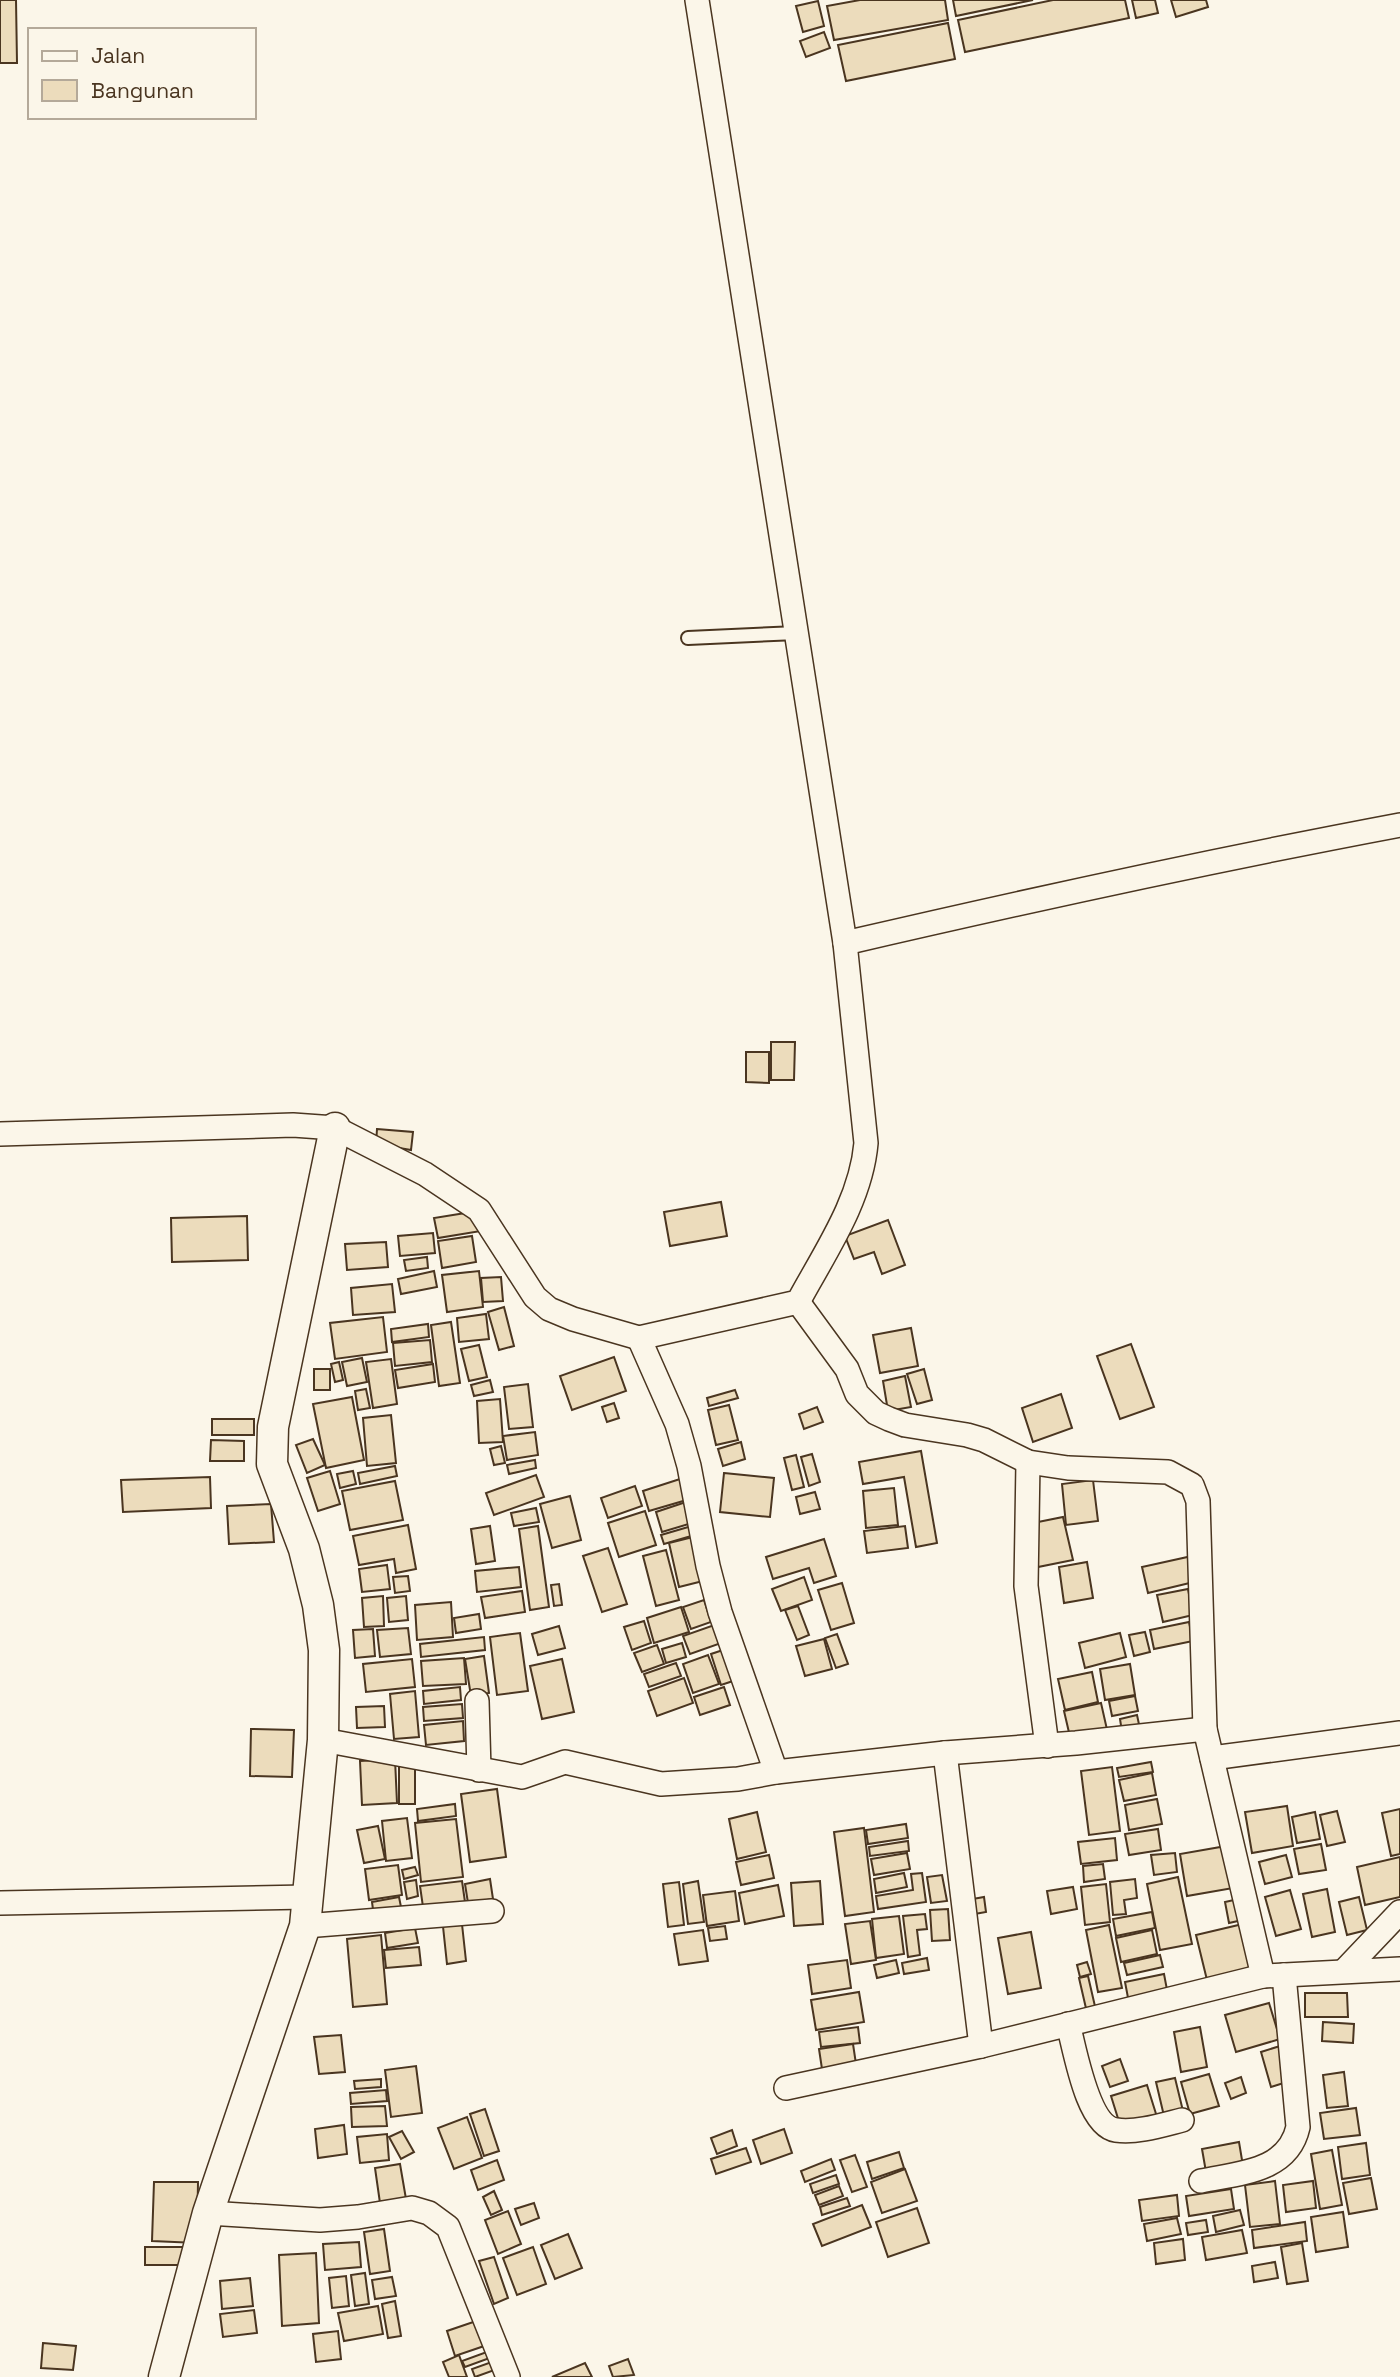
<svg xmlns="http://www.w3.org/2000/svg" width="1400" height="2377" viewBox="0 0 1400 2377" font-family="'Space Grotesk',sans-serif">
<rect width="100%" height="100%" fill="#fbf6e9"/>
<g fill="#ecdcbc" stroke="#4a3520" stroke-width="2">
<polygon points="0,0 16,0 17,63 0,63"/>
<polygon points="860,0 945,0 948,20 834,40 827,6"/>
<polygon points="953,0 1033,0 956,16"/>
<polygon points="1053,0 1125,0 1129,18 965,52 958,20"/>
<polygon points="1132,0 1155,0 1158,13 1136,18"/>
<polygon points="1171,0 1206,0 1208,7 1176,17"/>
<polygon points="818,1 824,26 803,32 796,6"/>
<polygon points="948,23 955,59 846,81 838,45"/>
<polygon points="824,32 830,48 806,57 800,41"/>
<polygon points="771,1042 795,1042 794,1080 771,1080"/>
<polygon points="746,1052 769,1052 769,1083 746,1082"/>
<polygon points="377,1129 413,1132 411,1150 376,1144"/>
<polygon points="721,1202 727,1236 670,1246 664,1212"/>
<polygon points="478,1211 481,1231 438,1238 434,1218"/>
<polygon points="247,1216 248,1260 172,1262 171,1218"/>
<polygon points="888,1220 905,1265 882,1274 874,1252 854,1259 845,1236"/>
<polygon points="433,1233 435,1253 400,1256 398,1236"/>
<polygon points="472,1236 476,1262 442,1268 438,1241"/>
<polygon points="386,1242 388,1267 347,1270 345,1244"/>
<polygon points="427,1257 428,1268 406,1271 404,1260"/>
<polygon points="434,1271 437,1287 401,1294 398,1279"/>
<polygon points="479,1271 483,1307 447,1312 442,1275"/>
<polygon points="501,1277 503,1301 483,1302 481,1278"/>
<polygon points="392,1284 395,1312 353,1315 351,1288"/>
<polygon points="504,1307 514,1346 499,1350 488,1312"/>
<polygon points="486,1314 489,1339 459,1342 457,1318"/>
<polygon points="383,1317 387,1352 335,1359 330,1323"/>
<polygon points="451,1322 460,1383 439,1386 431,1325"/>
<polygon points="428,1324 429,1337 392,1342 391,1329"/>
<polygon points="911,1328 918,1366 880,1373 873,1335"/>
<polygon points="430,1340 432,1362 395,1366 393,1343"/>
<polygon points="1131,1344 1154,1407 1120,1419 1097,1356"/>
<polygon points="479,1345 487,1377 469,1381 461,1349"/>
<polygon points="614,1357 626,1391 572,1410 560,1376"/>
<polygon points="362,1358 367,1382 347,1386 342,1362"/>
<polygon points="391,1359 397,1404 373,1408 366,1362"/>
<polygon points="339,1362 343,1380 335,1382 331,1364"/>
<polygon points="433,1364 435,1382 398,1388 395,1370"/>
<rect x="314" y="1369" width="16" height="21"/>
<polygon points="924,1369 932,1400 917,1404 907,1374"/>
<polygon points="905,1376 911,1407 888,1411 883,1381"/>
<polygon points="490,1380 493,1392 474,1396 471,1385"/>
<polygon points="528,1384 533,1427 509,1429 504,1387"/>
<polygon points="366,1389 370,1408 358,1410 355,1391"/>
<polygon points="735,1390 738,1398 709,1406 707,1398"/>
<polygon points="1061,1394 1072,1428 1033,1442 1022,1408"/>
<polygon points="352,1397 364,1460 326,1468 313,1404"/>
<polygon points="500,1399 503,1442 479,1443 477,1401"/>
<polygon points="614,1403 619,1418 607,1422 602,1407"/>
<polygon points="729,1405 738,1440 716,1445 708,1410"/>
<polygon points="817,1407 823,1422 804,1429 799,1414"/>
<polygon points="391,1415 396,1463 367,1466 363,1418"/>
<rect x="212" y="1419" width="42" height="16"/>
<polygon points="535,1432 538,1455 507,1460 503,1436"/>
<polygon points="313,1439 325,1465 307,1473 296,1445"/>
<polygon points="211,1440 244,1441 244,1461 210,1461"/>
<polygon points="741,1442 745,1459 723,1466 718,1449"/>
<polygon points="501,1446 505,1463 494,1465 490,1449"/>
<polygon points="921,1451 937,1543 916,1547 904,1477 863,1484 859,1462"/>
<polygon points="812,1454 820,1482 809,1486 801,1457"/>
<polygon points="796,1455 804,1487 792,1490 784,1458"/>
<polygon points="535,1460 536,1468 509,1474 507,1465"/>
<polygon points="395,1466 397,1476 360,1484 358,1473"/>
<polygon points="330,1471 340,1504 318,1511 307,1478"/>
<polygon points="353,1471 356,1484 340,1488 337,1474"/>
<polygon points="724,1473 774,1478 770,1517 720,1512"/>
<polygon points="536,1475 544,1497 494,1515 486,1493"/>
<polygon points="210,1477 211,1508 123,1512 121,1480"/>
<polygon points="683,1478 690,1499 649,1511 643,1491"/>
<polygon points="1093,1480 1098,1521 1066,1525 1062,1484"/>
<polygon points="395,1481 403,1520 350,1530 342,1491"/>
<polygon points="635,1486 642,1506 608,1518 601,1498"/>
<polygon points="894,1488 898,1525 866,1528 863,1491"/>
<polygon points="815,1492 820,1509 800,1514 796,1497"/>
<polygon points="570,1496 581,1540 552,1548 540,1504"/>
<polygon points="686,1502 692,1523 662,1532 656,1512"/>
<polygon points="271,1504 274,1542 229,1544 227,1506"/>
<polygon points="536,1508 539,1522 514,1526 511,1513"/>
<polygon points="645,1511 656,1545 619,1557 608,1523"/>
<polygon points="1063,1517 1073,1560 1038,1567 1028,1524"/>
<polygon points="408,1525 416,1569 396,1573 394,1559 359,1565 353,1536"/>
<polygon points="695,1525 698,1534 664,1544 661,1535"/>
<polygon points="490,1526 495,1561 476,1564 471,1529"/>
<polygon points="538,1526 549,1607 530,1610 519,1529"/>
<polygon points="905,1526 908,1548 867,1553 864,1531"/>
<polygon points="693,1537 703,1581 679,1587 669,1543"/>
<polygon points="824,1539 836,1576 814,1583 809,1568 773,1579 766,1557"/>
<polygon points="608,1548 627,1604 602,1612 583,1556"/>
<polygon points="666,1550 679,1600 656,1606 643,1556"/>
<polygon points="1192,1556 1198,1581 1148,1593 1142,1567"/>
<polygon points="1087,1562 1093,1598 1064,1603 1059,1567"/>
<polygon points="387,1565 390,1589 362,1592 359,1569"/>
<polygon points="519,1567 521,1587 477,1592 475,1571"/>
<polygon points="408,1576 410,1591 395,1593 393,1577"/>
<polygon points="804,1577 812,1600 781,1611 772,1589"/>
<polygon points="842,1583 854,1623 831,1630 818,1590"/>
<polygon points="559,1584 562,1605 554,1606 551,1585"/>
<polygon points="1188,1589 1193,1615 1163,1622 1157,1595"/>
<polygon points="522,1591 525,1612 485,1618 481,1597"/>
<polygon points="383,1596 384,1626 364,1627 362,1598"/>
<polygon points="406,1596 408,1620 389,1622 387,1598"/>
<polygon points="704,1600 711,1622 691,1629 683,1607"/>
<polygon points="451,1602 453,1637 417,1640 415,1605"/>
<polygon points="798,1606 809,1635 797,1640 785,1610"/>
<polygon points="681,1607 689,1632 654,1643 647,1618"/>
<polygon points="479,1614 481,1629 456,1633 454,1618"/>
<polygon points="644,1621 651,1643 632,1650 624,1627"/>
<polygon points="1189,1622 1193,1641 1154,1649 1150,1630"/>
<polygon points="720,1623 727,1641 690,1654 683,1636"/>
<polygon points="559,1626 565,1648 538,1655 532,1634"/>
<polygon points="408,1628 411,1654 380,1657 377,1630"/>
<polygon points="373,1629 375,1656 355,1658 353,1630"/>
<polygon points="1145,1632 1150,1652 1134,1656 1129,1635"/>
<polygon points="520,1633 528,1691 497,1695 490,1637"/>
<polygon points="1120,1633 1126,1657 1085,1668 1079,1643"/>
<polygon points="837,1634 848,1664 836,1668 825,1638"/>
<polygon points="484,1637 485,1650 421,1657 420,1644"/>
<polygon points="824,1639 832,1669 805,1676 796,1646"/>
<polygon points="682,1643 686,1657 666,1663 662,1649"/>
<polygon points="657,1645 664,1664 642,1672 634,1653"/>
<polygon points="726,1649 736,1680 721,1685 711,1654"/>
<polygon points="708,1655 719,1684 693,1693 683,1664"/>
<polygon points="484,1656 489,1693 471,1696 465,1659"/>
<polygon points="464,1658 466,1684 423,1686 421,1661"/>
<polygon points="412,1659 415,1687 366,1692 363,1664"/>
<polygon points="562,1659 574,1712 542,1719 530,1666"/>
<polygon points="676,1663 681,1676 649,1687 644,1674"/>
<polygon points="1130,1664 1135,1695 1105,1700 1100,1669"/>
<polygon points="1092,1672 1098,1702 1065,1710 1058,1679"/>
<polygon points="684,1678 693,1703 657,1716 648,1691"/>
<polygon points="460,1687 461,1700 424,1704 423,1691"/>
<polygon points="724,1687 730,1705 700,1715 694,1697"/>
<polygon points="415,1691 419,1737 394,1739 390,1694"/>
<polygon points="1135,1696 1138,1711 1112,1716 1109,1701"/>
<polygon points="1101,1703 1108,1734 1071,1741 1064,1711"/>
<polygon points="462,1704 463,1718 424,1721 423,1707"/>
<polygon points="384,1706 385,1727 357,1728 356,1707"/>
<polygon points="1137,1715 1140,1729 1122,1732 1120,1719"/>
<polygon points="463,1721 464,1741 426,1745 424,1725"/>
<polygon points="251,1729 294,1730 292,1777 250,1776"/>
<polygon points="415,1758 415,1804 399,1804 399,1759"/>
<polygon points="395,1759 397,1803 362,1805 360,1761"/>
<polygon points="1151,1762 1153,1772 1119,1777 1117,1768"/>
<polygon points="1112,1767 1120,1831 1089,1835 1081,1771"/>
<polygon points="1152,1773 1156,1795 1124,1801 1119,1780"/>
<polygon points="497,1789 506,1857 470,1862 461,1794"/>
<polygon points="1157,1799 1162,1824 1129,1830 1125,1805"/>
<polygon points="455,1804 456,1816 418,1821 417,1809"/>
<polygon points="1287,1806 1293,1846 1252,1853 1245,1812"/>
<polygon points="1400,1809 1400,1854 1391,1856 1382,1813"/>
<polygon points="1337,1811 1345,1842 1327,1846 1320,1815"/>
<polygon points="757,1812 766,1852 737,1859 729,1819"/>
<polygon points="1315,1812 1320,1839 1297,1843 1292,1817"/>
<polygon points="407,1818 412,1858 386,1861 382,1821"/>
<polygon points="456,1819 463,1877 421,1882 415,1823"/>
<polygon points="906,1824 908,1838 868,1844 866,1830"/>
<polygon points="378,1826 385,1859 364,1863 357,1830"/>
<polygon points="864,1828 874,1912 845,1916 834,1832"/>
<polygon points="1158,1829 1161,1850 1129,1855 1125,1834"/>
<polygon points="1115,1838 1117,1860 1081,1864 1078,1842"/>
<polygon points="908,1841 909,1851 870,1856 869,1847"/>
<polygon points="1321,1844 1326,1870 1299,1874 1294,1849"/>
<polygon points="1232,1845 1239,1887 1187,1896 1180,1854"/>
<polygon points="907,1853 910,1869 874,1875 871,1859"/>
<polygon points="1175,1853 1177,1872 1154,1875 1151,1855"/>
<polygon points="769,1855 774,1878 741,1885 736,1862"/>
<polygon points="1286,1855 1292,1877 1265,1884 1259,1862"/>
<polygon points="1400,1857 1400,1897 1365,1905 1357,1867"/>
<polygon points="1103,1864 1105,1879 1084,1882 1083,1866"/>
<polygon points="398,1865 402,1895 369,1900 365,1869"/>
<polygon points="415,1867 418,1875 404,1879 402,1870"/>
<polygon points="904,1873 907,1887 876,1893 874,1879"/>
<polygon points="922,1873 926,1902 878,1909 876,1896 913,1890 911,1874"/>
<polygon points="942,1875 947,1901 931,1903 927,1877"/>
<polygon points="1178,1877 1192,1944 1160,1950 1147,1884"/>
<polygon points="490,1879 493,1899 468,1903 465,1884"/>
<polygon points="1135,1879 1137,1898 1124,1900 1126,1914 1113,1915 1110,1882"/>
<polygon points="416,1880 418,1896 407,1899 404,1882"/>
<polygon points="462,1881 465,1902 423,1907 420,1886"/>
<polygon points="698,1881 704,1922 688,1924 683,1884"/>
<polygon points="820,1881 823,1924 794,1926 791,1883"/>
<polygon points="679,1882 684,1925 668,1927 663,1884"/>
<polygon points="1106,1884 1110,1922 1085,1925 1081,1887"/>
<polygon points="778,1885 784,1916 745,1924 739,1893"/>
<polygon points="1073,1887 1077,1909 1051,1914 1047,1891"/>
<polygon points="1327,1889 1335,1932 1312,1937 1303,1894"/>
<polygon points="1290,1890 1301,1929 1276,1936 1265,1897"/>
<polygon points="735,1891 739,1921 707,1926 703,1895"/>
<polygon points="399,1897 402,1912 374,1917 372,1902"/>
<polygon points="984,1897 986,1912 969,1915 967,1900"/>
<polygon points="1359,1897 1367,1930 1347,1935 1339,1902"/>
<polygon points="1243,1898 1247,1919 1229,1923 1225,1902"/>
<polygon points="948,1909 950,1940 932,1941 930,1910"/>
<polygon points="1152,1912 1155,1928 1116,1936 1113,1919"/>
<polygon points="925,1914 927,1929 917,1930 920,1955 908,1957 903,1916"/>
<polygon points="461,1915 466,1961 447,1964 442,1917"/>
<polygon points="899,1916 904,1954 876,1958 872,1919"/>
<polygon points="870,1921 876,1960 851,1964 845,1924"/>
<polygon points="1247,1923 1258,1968 1207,1980 1196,1935"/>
<polygon points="1109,1925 1122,1988 1098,1992 1086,1930"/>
<polygon points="725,1926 727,1939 710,1941 708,1928"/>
<polygon points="415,1928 418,1943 387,1948 385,1933"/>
<polygon points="703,1930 708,1961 679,1965 674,1934"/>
<polygon points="1152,1930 1157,1954 1121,1962 1116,1938"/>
<polygon points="1031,1932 1041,1988 1008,1994 998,1938"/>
<polygon points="381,1935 387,2004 353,2007 347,1939"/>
<polygon points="419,1947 421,1965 386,1968 384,1950"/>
<polygon points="1160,1955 1163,1967 1127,1975 1124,1963"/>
<polygon points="927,1958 929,1970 904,1974 902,1963"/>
<polygon points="847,1960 851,1988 812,1994 808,1965"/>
<polygon points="896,1960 899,1973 877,1978 874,1965"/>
<polygon points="1087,1962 1091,1974 1080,1977 1077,1965"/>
<polygon points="1164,1974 1168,1995 1129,2003 1125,1982"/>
<polygon points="1088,1976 1097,2015 1088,2017 1079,1978"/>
<polygon points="859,1992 864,2022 816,2030 811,2000"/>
<polygon points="1305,1993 1347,1993 1348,2017 1305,2017"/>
<polygon points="1269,2003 1280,2039 1236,2052 1225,2015"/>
<polygon points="1323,2022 1354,2024 1353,2043 1322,2041"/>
<polygon points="858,2027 860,2043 821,2047 819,2032"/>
<polygon points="1200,2027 1207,2067 1181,2072 1174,2032"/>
<polygon points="341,2035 345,2072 319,2074 314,2037"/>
<polygon points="853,2044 856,2064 822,2069 819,2049"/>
<polygon points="1280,2046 1290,2081 1271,2087 1261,2052"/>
<polygon points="1120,2059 1128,2081 1110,2087 1102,2066"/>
<polygon points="416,2066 422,2113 391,2117 385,2070"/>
<polygon points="1344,2072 1348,2106 1327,2108 1323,2075"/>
<polygon points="1209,2074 1219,2106 1190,2114 1181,2082"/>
<polygon points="1241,2077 1246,2093 1231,2099 1225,2083"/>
<polygon points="1175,2078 1183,2111 1164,2116 1156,2082"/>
<polygon points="381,2079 381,2087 355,2089 354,2081"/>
<polygon points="1147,2085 1157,2117 1121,2128 1111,2096"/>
<polygon points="386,2090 387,2101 351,2104 350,2093"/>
<polygon points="385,2106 387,2126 352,2127 351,2107"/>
<polygon points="1356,2108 1360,2135 1324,2139 1320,2113"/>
<polygon points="485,2109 499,2151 484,2156 470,2114"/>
<polygon points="467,2117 482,2158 454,2169 438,2128"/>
<polygon points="344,2125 347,2154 318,2158 315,2129"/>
<polygon points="784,2129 792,2153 761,2164 753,2140"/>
<polygon points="732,2130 737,2146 717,2154 711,2138"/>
<polygon points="402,2131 414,2152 401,2159 389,2137"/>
<polygon points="387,2134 389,2160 360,2163 357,2137"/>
<polygon points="1239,2142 1243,2166 1206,2172 1202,2149"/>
<polygon points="1366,2143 1370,2175 1342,2179 1338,2147"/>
<polygon points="746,2148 751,2162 716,2174 711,2159"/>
<polygon points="1332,2150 1342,2205 1320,2209 1311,2154"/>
<polygon points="899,2152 904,2168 872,2179 867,2162"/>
<polygon points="855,2155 867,2187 852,2192 840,2160"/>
<polygon points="831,2159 835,2170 805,2182 801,2171"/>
<polygon points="497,2160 504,2180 478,2190 471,2170"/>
<polygon points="400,2164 406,2199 380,2203 375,2168"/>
<polygon points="905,2169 917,2201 882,2213 871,2182"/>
<polygon points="836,2175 839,2184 813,2193 810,2184"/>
<polygon points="1371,2178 1377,2209 1349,2214 1343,2183"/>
<polygon points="1275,2181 1280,2224 1250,2227 1245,2185"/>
<polygon points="1313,2181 1316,2208 1286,2212 1283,2185"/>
<polygon points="154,2182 198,2182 197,2243 152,2241"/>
<polygon points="839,2186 843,2196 819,2205 815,2195"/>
<polygon points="1231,2189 1234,2209 1189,2216 1186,2196"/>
<polygon points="494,2191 502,2210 491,2215 483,2197"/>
<polygon points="1177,2195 1179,2216 1142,2221 1139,2200"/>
<polygon points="847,2198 850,2206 822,2215 820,2207"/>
<polygon points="534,2203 539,2218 521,2225 515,2209"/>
<polygon points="862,2205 871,2227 822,2246 813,2224"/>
<polygon points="917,2208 929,2243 888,2257 876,2222"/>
<polygon points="1240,2210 1244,2225 1216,2232 1213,2216"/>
<polygon points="508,2211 521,2244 498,2254 485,2220"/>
<polygon points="1343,2212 1348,2247 1316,2252 1311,2217"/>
<polygon points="1177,2218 1181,2234 1147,2241 1144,2224"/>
<polygon points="1206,2220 1208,2232 1188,2235 1186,2223"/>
<polygon points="1305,2222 1307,2241 1254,2248 1252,2230"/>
<polygon points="384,2229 390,2271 370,2274 364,2232"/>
<polygon points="1242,2230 1247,2253 1206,2260 1202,2237"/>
<polygon points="568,2234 582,2268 555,2279 541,2245"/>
<polygon points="1183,2239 1185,2260 1156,2264 1154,2243"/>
<polygon points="359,2242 361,2267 325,2270 323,2244"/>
<polygon points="1302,2243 1308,2281 1287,2284 1281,2247"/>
<rect x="145" y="2247" width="44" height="18"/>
<polygon points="533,2247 546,2284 517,2295 503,2258"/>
<polygon points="316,2253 319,2323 282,2326 279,2255"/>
<polygon points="494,2257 508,2298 494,2304 479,2261"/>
<polygon points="1275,2262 1278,2278 1254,2282 1252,2266"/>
<polygon points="365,2273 369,2304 355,2306 351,2275"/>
<polygon points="346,2276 349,2306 332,2308 329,2278"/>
<polygon points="392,2277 396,2296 375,2299 372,2280"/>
<polygon points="250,2278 253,2306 222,2309 220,2281"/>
<polygon points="395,2301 401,2336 388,2338 382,2304"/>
<polygon points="378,2306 383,2334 344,2341 338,2313"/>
<polygon points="254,2310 257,2333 223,2337 220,2314"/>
<polygon points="482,2319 490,2344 455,2356 447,2331"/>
<polygon points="338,2331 341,2359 316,2362 313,2334"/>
<polygon points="43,2343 76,2346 73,2370 41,2368"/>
<polygon points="495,2349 498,2355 465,2367 462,2361"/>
<polygon points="459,2355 467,2377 449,2377 443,2362"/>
<polygon points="500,2359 503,2367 475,2377 472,2369"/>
<polygon points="628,2359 634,2375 613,2377 609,2366"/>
<polygon points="585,2363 592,2377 552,2377"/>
</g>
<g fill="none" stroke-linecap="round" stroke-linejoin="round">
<g stroke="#4a3520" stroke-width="16">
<polyline id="service" points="688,638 797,633"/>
</g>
<g stroke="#4a3520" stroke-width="26">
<g id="minor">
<polyline points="697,0 845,943"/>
<path d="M0 1134 293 1125 335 1128 425 1174 479 1210 535 1297 549 1309 573 1319 639 1338 798 1302C825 1252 861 1201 866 1143L845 943C1030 900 1214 860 1400 825"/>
<polyline points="798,1302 847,1369 857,1394 876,1413 889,1419 905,1425 967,1435 984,1440 1028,1462 1068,1468 1168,1472 1192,1485 1198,1501 1205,1729 1263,1976"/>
<polyline points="639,1338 677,1424 689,1466 708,1566 720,1612 776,1772"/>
<polyline points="1028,1462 1026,1586 1047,1746"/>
<polyline points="477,1701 479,1770"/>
<polyline points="323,1740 522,1777 565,1762 661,1784 738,1779 776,1772 945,1753 1076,1743 1205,1729"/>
<polyline points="945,1753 981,2046 1263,1976 1400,1969"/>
<polyline points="1212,1758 1400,1733"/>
<polyline points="0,1903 307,1897"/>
<polyline points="305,1926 492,1911"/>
<polyline points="1344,1971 1400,1912"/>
<path d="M1068 2024C1075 2049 1087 2126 1116 2130 1137 2133 1162 2125 1182 2120"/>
<polyline points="786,2088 981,2046"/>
<path d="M1201 2181C1239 2173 1288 2172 1298 2127L1284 1975"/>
<polyline points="208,2213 320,2220 358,2217 412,2208 429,2213 448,2227 508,2377"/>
</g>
</g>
<g stroke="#4a3520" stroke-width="33">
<polyline id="tertiary" points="164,2377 208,2213 305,1926 323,1740 324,1650 318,1605 304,1549 272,1464 273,1427 335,1128"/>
</g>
<use href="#service" stroke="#fbf6e9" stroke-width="12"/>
<use href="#minor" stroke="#fbf6e9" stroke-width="23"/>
<use href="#tertiary" stroke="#fbf6e9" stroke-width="30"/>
</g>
<rect x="28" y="28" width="228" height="91" fill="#fbf6e9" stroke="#b4a999" stroke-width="2"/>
<rect x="42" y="51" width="35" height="10" fill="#fbf6e9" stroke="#b4a999" stroke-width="2"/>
<text x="91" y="63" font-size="21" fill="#4a3520">Jalan</text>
<rect x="42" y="80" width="35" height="21" fill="#ecdcbc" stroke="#b4a999" stroke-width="2"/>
<text x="91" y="98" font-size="21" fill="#4a3520">Bangunan</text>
</svg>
